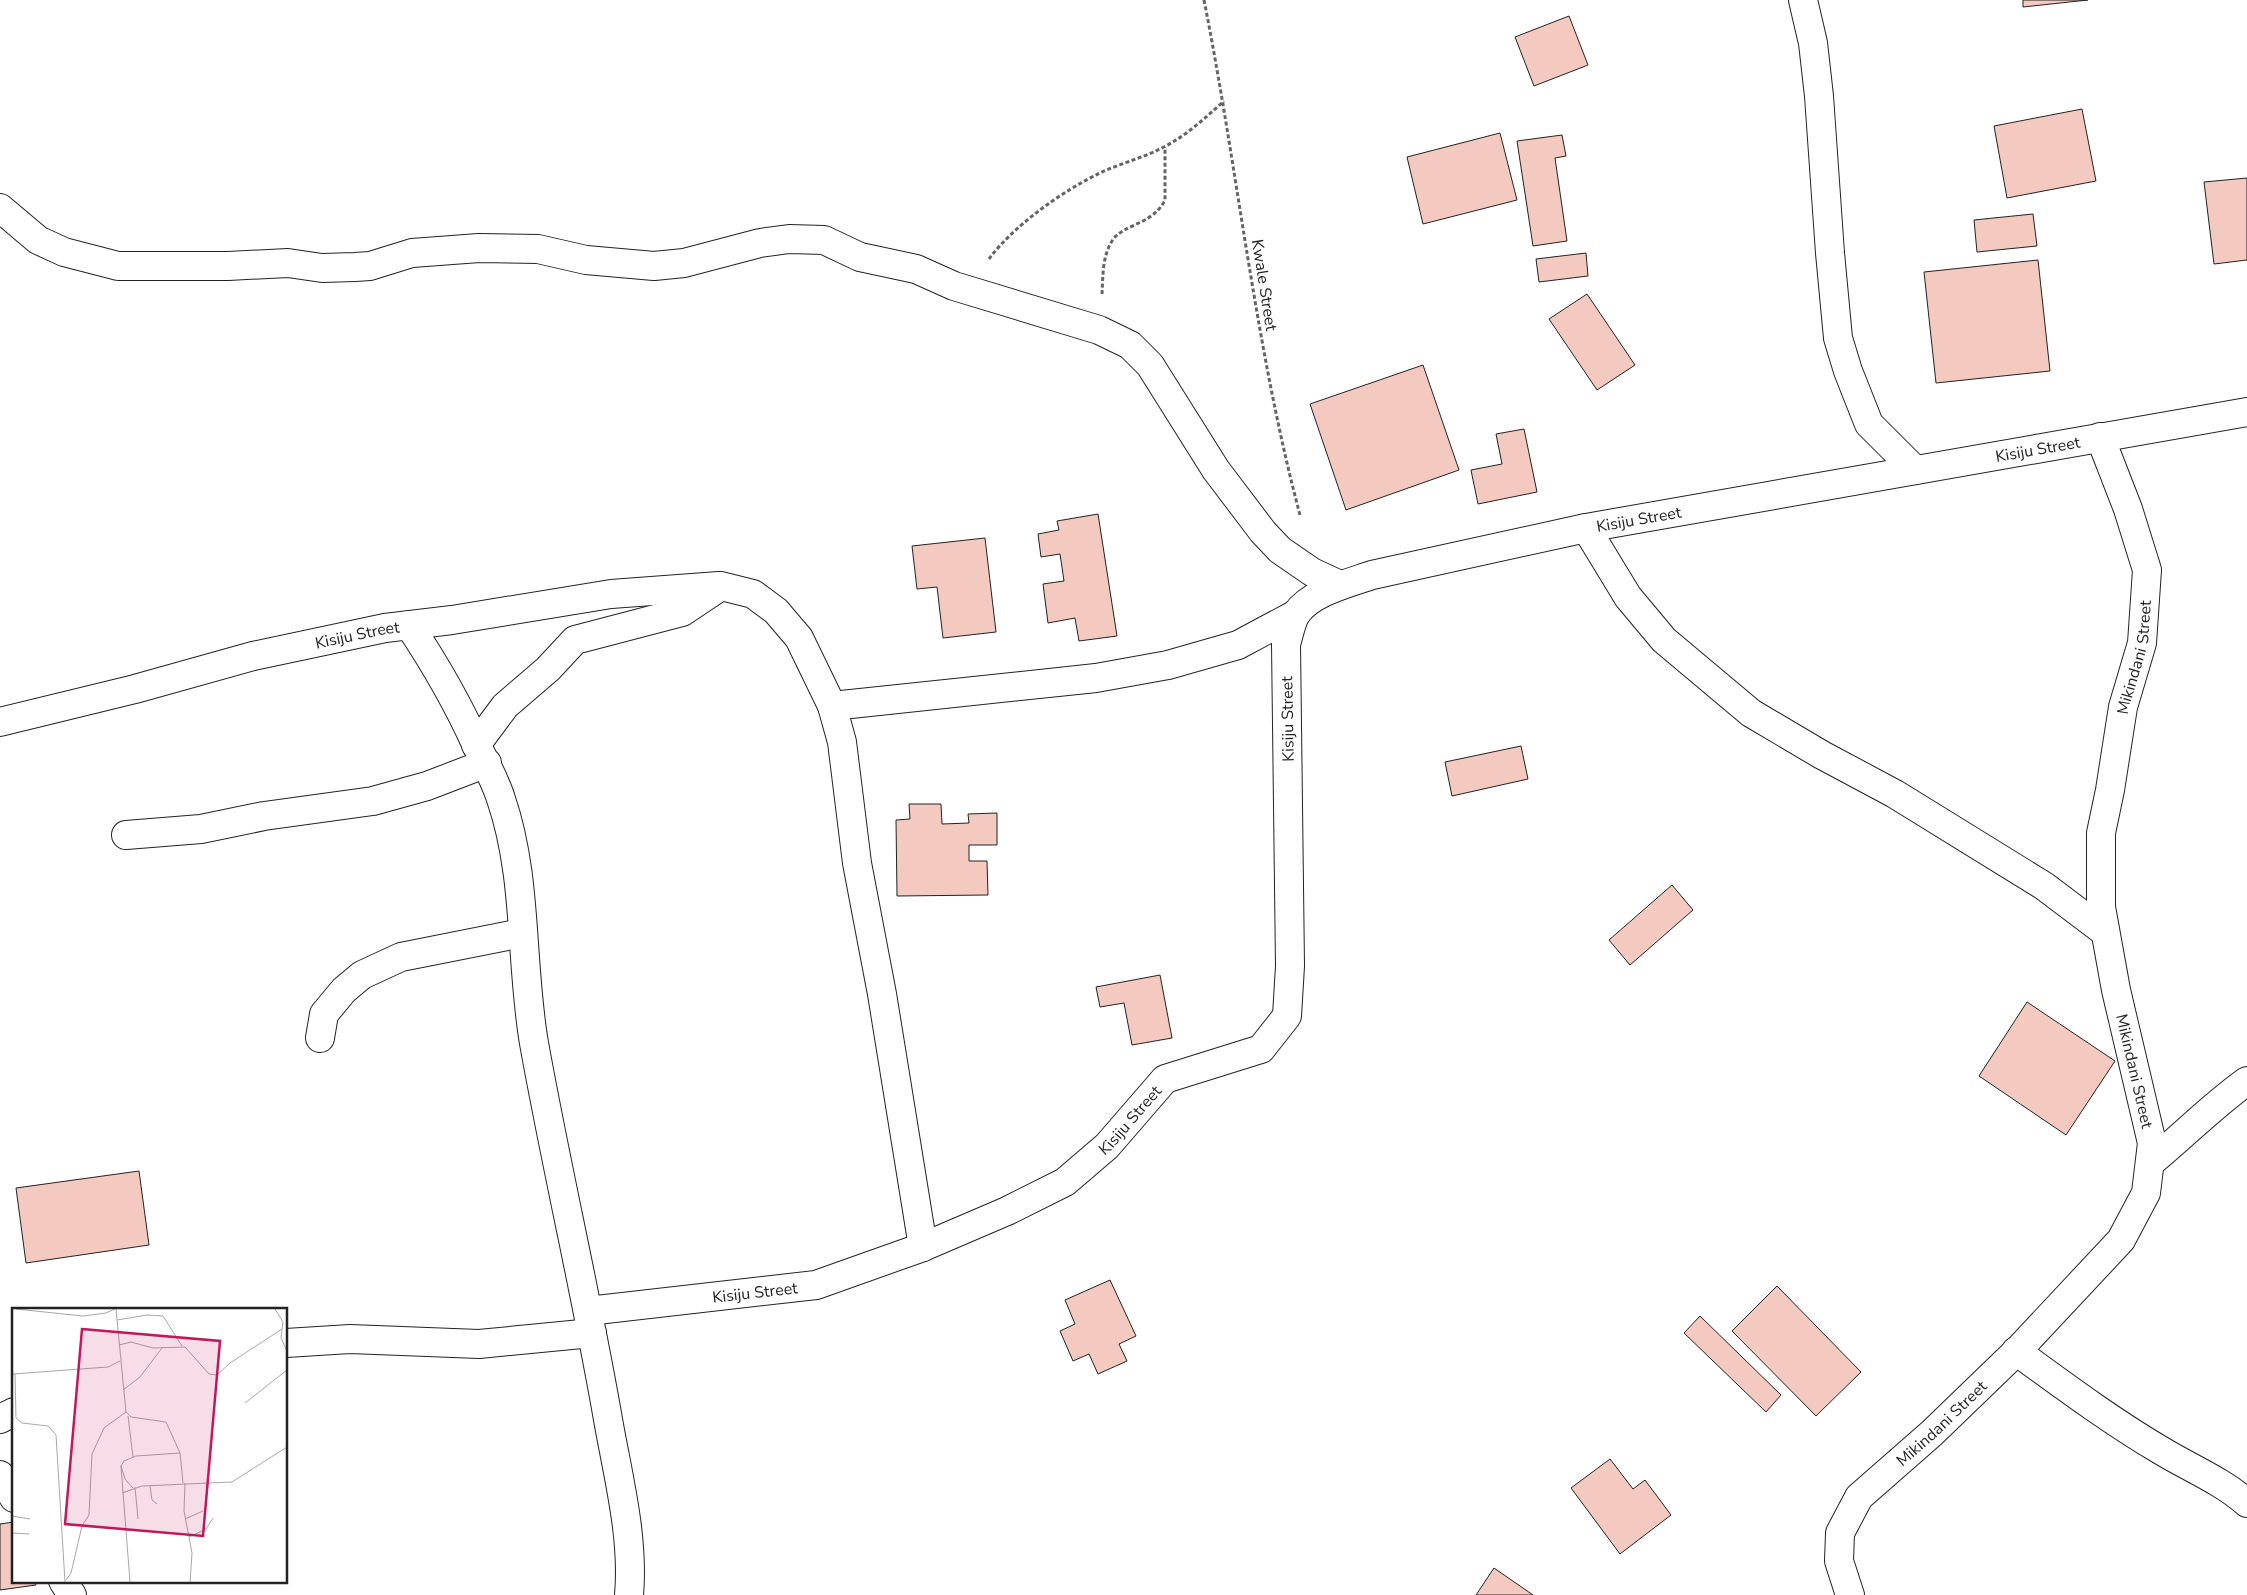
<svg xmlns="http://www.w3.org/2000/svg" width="2247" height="1595" viewBox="0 0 2247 1595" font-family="'Nunito Sans',sans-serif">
<rect width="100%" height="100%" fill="#fff"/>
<g fill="#f3c9c0" stroke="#222">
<polygon points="2023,0 2088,0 2023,7"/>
<polygon points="1569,16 1588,65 1534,86 1515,37"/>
<polygon points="2082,109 2096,181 2007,198 1994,126"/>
<polygon points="1500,133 1517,200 1423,224 1407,157"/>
<polygon points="1562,135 1566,156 1555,158 1567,241 1533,246 1517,141"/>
<polygon points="2247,178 2247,260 2214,264 2204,182"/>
<polygon points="2033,214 2037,246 1977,252 1974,220"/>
<polygon points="1586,253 1588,276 1539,282 1536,259"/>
<polygon points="2038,260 2050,371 1936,383 1924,272"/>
<polygon points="1587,294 1635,365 1597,390 1549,319"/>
<polygon points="1423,365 1459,470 1346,510 1310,404"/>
<polygon points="1524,429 1537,492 1478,504 1471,470 1502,464 1496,434"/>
<polygon points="1098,514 1117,636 1079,641 1075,618 1048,623 1043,584 1064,581 1060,554 1041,557 1038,534 1059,530 1057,521"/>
<polygon points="985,538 996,632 943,638 937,587 917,589 912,546"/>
<polygon points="1521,746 1528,779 1452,796 1445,762"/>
<polygon points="909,804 941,804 942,824 969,823 968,814 997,813 997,845 969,845 969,861 987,861 988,895 897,896 896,820 910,819"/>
<polygon points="1672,885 1693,910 1630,965 1609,940"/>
<polygon points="1160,975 1172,1038 1132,1045 1124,1003 1100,1007 1096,987"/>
<polygon points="2027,1002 2115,1061 2066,1135 1979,1076"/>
<polygon points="139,1171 149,1245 26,1263 16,1188"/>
<polygon points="1110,1280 1136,1336 1119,1344 1127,1361 1098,1374 1089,1354 1073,1361 1060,1331 1075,1324 1065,1300"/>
<polygon points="1777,1286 1861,1372 1816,1416 1732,1331"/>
<polygon points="1700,1316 1781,1395 1766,1412 1684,1333"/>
<polygon points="1610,1459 1633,1489 1645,1480 1671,1515 1620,1554 1571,1488"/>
<polygon points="14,1522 14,1581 35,1581 36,1585 0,1590 0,1524"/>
<polygon points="1494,1568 1533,1595 1476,1595"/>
</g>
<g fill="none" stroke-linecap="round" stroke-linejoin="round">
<g stroke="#222" stroke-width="30">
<g id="minor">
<polyline points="1803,0 1813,43 1819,96 1830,253 1838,338 1848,371 1869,424 1915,470"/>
<polyline points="0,208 38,240 64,252 118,266 228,266 288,263 322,268 355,267 370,266 412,253 479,248 538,249 586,260 654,266 684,263 760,243 789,239 824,240 860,257 916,269 954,286 1099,330 1130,345 1150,365 1216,470 1263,532 1280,550 1312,572 1340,585"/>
<polyline points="1586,528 1628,597 1664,640 1751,713 1822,755 1895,794 2044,886 2105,932"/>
<path d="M409 625C435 664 457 702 476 744 485 762 495 780 501 799 528 878 520 962 534 1043 557 1171 587 1297 609 1425 619 1480 634 1539 629 1595"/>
<polyline points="832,706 1096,678 1168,665 1238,645 1296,614"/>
<path id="s1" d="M0 722 135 689 253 656 385 628 452 620 611 594 719 586"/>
<polyline points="476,745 505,706 548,669 575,640 682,612 721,586 753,594 776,611 799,638 832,706 842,742 857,863 882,994 923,1247"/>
<polyline points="126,835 201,829 264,816 373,801 427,786 487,763"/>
<polyline points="320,1038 324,1014 344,990 362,975 401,957 522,933"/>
<path d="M2150 1163C2183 1136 2212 1106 2247 1081"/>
<path id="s2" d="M588 1311 816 1285 923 1247 1007 1211 1065 1182 1107 1146 1165 1079 1261 1049 1287 1016 1290 966 1286 644C1289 635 1291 622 1296 614 1311 592 1349 583 1372 575L1586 528 2247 412"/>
<polyline points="286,1343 350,1339 479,1344 592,1333"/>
<path d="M2016 1351C2064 1386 2111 1421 2162 1451 2190 1468 2222 1481 2247 1503"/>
<polyline points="0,1419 14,1412"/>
<polyline points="0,1475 14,1498"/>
<polyline points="63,1581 72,1595"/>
<path id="s3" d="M1850 1595 1839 1561 1840 1533 1859 1497 1932 1433 2019 1349 2121 1240 2146 1193 2152 1143 2116 990 2101 907V833L2110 790 2123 707 2142 643 2147 570 2128 509 2100 437"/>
</g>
</g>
<g stroke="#646464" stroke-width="3" stroke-dasharray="4 2.5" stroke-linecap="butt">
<path d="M1204 0C1238 171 1255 346 1300 515"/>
<path d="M989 259C1013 226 1064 190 1100 173 1121 163 1143 158 1164 147 1187 135 1205 118 1224 101"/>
<path d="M1102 294C1103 277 1102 257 1112 241 1122 224 1153 225 1165 200V147"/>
</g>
<use href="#minor" stroke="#fff" stroke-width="28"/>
</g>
<g text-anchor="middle" stroke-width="4" stroke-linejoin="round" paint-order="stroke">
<g font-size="16" fill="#222" stroke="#fff">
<text transform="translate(1265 285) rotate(81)" y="6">Kwale Street</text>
<text dy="6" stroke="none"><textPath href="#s2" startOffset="1954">Kisiju Street</textPath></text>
<text dy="6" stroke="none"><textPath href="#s2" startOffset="1549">Kisiju Street</textPath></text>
<text dy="6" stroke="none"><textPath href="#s1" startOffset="368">Kisiju Street</textPath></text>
<text dy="6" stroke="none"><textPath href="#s3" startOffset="1070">Mikindani Street</textPath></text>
<text transform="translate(1287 719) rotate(-91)" y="6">Kisiju Street</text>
<text transform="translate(2135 1071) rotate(77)" y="6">Mikindani Street</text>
<text dy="6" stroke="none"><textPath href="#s2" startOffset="589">Kisiju Street</textPath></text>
<text dy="6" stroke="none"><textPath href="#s2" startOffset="168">Kisiju Street</textPath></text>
<text dy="6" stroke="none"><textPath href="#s3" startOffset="215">Mikindani Street</textPath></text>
</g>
</g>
<g transform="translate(12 1308)">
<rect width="275" height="275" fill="#fff"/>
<path fill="none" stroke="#a7a7a7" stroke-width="1" d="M4 1 71 8 94 5 103 1M104 1 114 104 119 109 154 114 168 145 171 175M105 12 135 7 151 8 170 38M270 21 269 30 275 43M107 37 119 34 141 40 173 39 197 66 205 67 218 55 270 21 271 14 263 1M1 66 96 59 108 53M3 66 4 110 10 115 36 118 44 127 53 274M111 82 128 69 150 40M233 95 275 62M116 108 121 149M109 158 118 274M173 175 172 203 180 245 178 274M138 178 140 192 145 196M123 179 126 211M121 180 113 171 109 158 112 153 124 148 168 145M110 185 130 178 220 174 275 139M0 208 18 211M173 211 191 203M0 225 17 226M177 229 194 221 201 210M54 272 59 265 70 218 77 207 80 146 92 120 114 104"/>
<path fill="#c2185b" fill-opacity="0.15" stroke="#c2185b" stroke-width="2.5" d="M70 21 208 33 191 228 53 216Z"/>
<rect width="275" height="275" fill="none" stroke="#222" stroke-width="2.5"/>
</g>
</svg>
